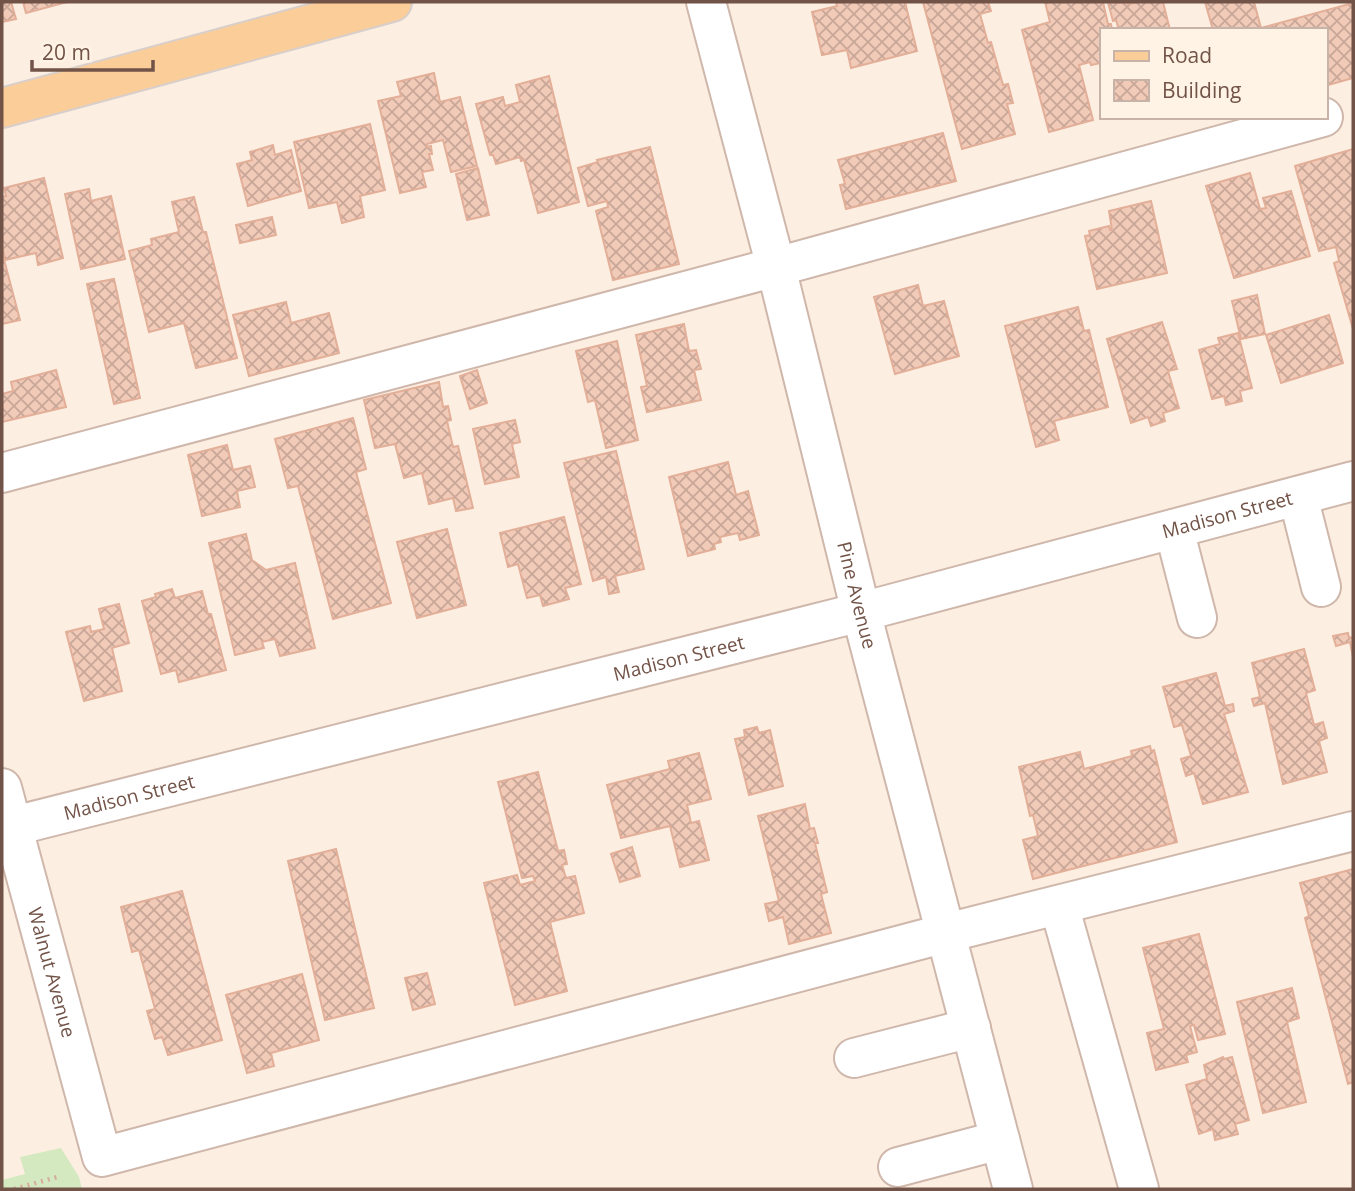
<svg xmlns="http://www.w3.org/2000/svg" width="1355" height="1191" viewBox="0 0 1355 1191" font-family="'Open Sans',sans-serif">
<defs>
<pattern id="building-cross-hatch" width="8" height="8" patternUnits="userSpaceOnUse" patternTransform="scale(1.75)"><rect width="8" height="8" fill="#f1cab8"/><path d="M0 0l8 8M0 8l8-8" fill="none" stroke="#c8a798"/></pattern>
</defs>
<rect width="100%" height="100%" fill="#fcefe1"/>
<polygon fill="#d4e9c0" points="61,1148 79,1177 82,1189 2,1189 2,1180 25,1174 20,1157"/>
<g fill="url(#building-cross-hatch)" stroke="#e3af99" stroke-width="2">
<polygon points="2,2 11,2 16,19 2,22"/>
<polygon points="23,2 67,2 26,13"/>
<polygon points="836,2 905,2 917,51 851,68 847,50 822,55 812,12 837,6"/>
<polygon points="923,2 988,2 991,11 980,14 988,43 991,42 1003,85 1008,84 1013,103 1007,104 1015,134 962,149"/>
<polygon points="1045,2 1103,2 1108,24 1111,24 1112,30 1101,30 1101,63 1091,65 1090,62 1079,65 1093,120 1049,132 1022,30 1050,22"/>
<polygon points="1127,2 1128,4 1138,2 1163,2 1170,30 1119,30 1116,20 1113,21 1108,3"/>
<polygon points="1205,2 1254,2 1261,28 1353,3 1353,78 1325,86 1325,30 1213,30"/>
<polygon points="434,73 440,102 460,97 477,166 451,172 443,140 427,144 427,147 431,146 432,154 429,154 433,170 422,172 426,187 400,193 378,101 401,96 397,82"/>
<polygon points="549,76 579,202 538,213 524,160 521,161 520,157 496,164 493,155 490,155 476,104 503,97 505,106 520,102 516,85"/>
<polygon points="370,124 385,190 360,196 364,217 342,223 337,202 309,208 294,142"/>
<polygon points="943,133 956,181 846,209 840,185 845,184 838,160"/>
<polygon points="273,145 275,155 291,150 301,191 248,206 237,164 252,160 250,152"/>
<polygon points="650,147 679,264 613,280 596,211 608,207 607,201 588,206 578,168 598,162 597,160"/>
<polygon points="1353,149 1353,329 1334,263 1339,261 1336,247 1319,251 1295,166"/>
<polygon points="478,168 489,215 467,220 456,174"/>
<polygon points="1250,173 1260,209 1266,208 1263,198 1291,191 1310,256 1234,278 1206,186"/>
<polygon points="44,178 63,258 38,265 36,253 5,260 2,245 2,197 6,196 4,188"/>
<polygon points="89,189 91,201 111,196 125,259 81,269 65,194"/>
<polygon points="194,197 203,232 206,232 237,358 196,368 184,323 149,332 129,251 152,245 151,239 179,232 172,202"/>
<polygon points="1151,201 1167,273 1097,289 1085,236 1090,235 1089,231 1109,226 1110,230 1112,230 1109,211"/>
<polygon points="272,217 276,235 240,243 236,225"/>
<polygon points="2,252 20,320 2,324"/>
<polygon points="114,279 140,398 114,404 87,284"/>
<polygon points="918,285 923,306 944,301 959,356 895,374 874,297"/>
<polygon points="1257,295 1265,334 1241,339 1232,301"/>
<polygon points="286,302 291,323 329,313 339,353 249,376 233,315"/>
<polygon points="1078,307 1084,331 1089,330 1108,407 1054,421 1059,440 1036,447 1005,326"/>
<polygon points="1329,315 1343,363 1281,383 1266,335"/>
<polygon points="1162,322 1177,369 1168,371 1179,408 1163,413 1165,421 1151,426 1148,417 1131,423 1107,339"/>
<polygon points="684,324 689,351 696,350 701,369 694,370 701,400 647,412 641,387 647,386 636,335"/>
<polygon points="1238,333 1252,388 1240,391 1242,401 1226,405 1224,396 1212,399 1199,350 1220,344 1218,338"/>
<polygon points="617,341 638,440 606,448 595,400 588,402 576,351"/>
<polygon points="56,370 66,407 2,422 2,394 13,391 11,382"/>
<polygon points="477,370 487,403 470,409 460,376"/>
<polygon points="439,382 443,407 448,406 451,420 447,421 453,447 458,446 473,508 456,511 453,498 429,504 422,473 404,478 395,444 375,448 364,400"/>
<polygon points="353,418 366,469 356,472 391,603 333,619 298,486 288,488 275,439"/>
<polygon points="515,420 520,442 512,444 519,477 485,484 473,429"/>
<polygon points="227,445 233,470 250,466 255,487 237,491 240,507 202,516 188,455"/>
<polygon points="616,451 644,569 615,576 619,592 609,594 606,577 593,581 564,463"/>
<polygon points="728,462 736,495 748,491 759,535 740,540 738,533 720,537 721,542 714,544 715,549 688,556 669,477"/>
<polygon points="564,517 581,584 565,588 569,599 543,606 540,595 527,598 518,564 508,567 500,533"/>
<polygon points="447,529 466,605 417,618 397,542"/>
<polygon points="246,534 252,560 266,570 295,563 315,648 280,656 275,639 262,642 264,648 235,655 209,543"/>
<polygon points="172,589 175,598 202,591 208,614 211,614 226,670 179,682 176,670 161,674 142,601 156,597 155,594"/>
<polygon points="119,604 129,643 112,648 122,691 84,701 66,632 90,626 91,632 104,629 99,609"/>
<polygon points="1348,633 1349,638 1353,637 1353,657 1350,642 1336,646 1333,636"/>
<polygon points="1304,649 1315,690 1306,693 1314,725 1323,722 1327,738 1319,741 1327,772 1283,784 1265,703 1254,706 1252,699 1260,697 1252,663"/>
<polygon points="1216,673 1225,706 1233,704 1234,711 1224,714 1248,792 1203,804 1194,773 1186,776 1181,759 1191,756 1182,725 1174,727 1163,687"/>
<polygon points="757,727 759,733 770,730 783,786 749,795 735,739 745,737 744,730"/>
<polygon points="1150,746 1151,751 1154,750 1177,842 1033,879 1023,840 1038,836 1033,815 1030,816 1019,767 1080,752 1084,769 1132,756 1131,751"/>
<polygon points="699,753 711,799 687,805 691,823 699,821 709,860 680,867 670,826 621,838 607,785 670,769 668,761"/>
<polygon points="538,772 558,851 564,850 567,864 562,865 566,878 575,876 584,913 550,922 567,991 515,1005 484,883 517,875 520,885 535,881 533,876 522,878 498,782"/>
<polygon points="805,804 810,829 814,828 818,843 815,843 827,892 821,894 831,933 789,944 783,917 769,921 765,904 779,901 758,816"/>
<polygon points="632,847 640,876 620,882 611,854"/>
<polygon points="336,849 374,1008 325,1020 288,861"/>
<polygon points="1353,869 1353,1082 1348,1084 1305,918 1309,916 1300,883"/>
<polygon points="182,891 222,1040 168,1055 162,1037 155,1039 147,1011 155,1009 139,950 132,952 121,907"/>
<polygon points="1199,934 1225,1034 1198,1040 1194,1025 1190,1026 1197,1052 1186,1055 1188,1062 1156,1070 1147,1033 1164,1029 1143,948"/>
<polygon points="427,973 435,1004 413,1010 405,978"/>
<polygon points="302,974 319,1040 271,1053 274,1066 247,1073 226,995"/>
<polygon points="1292,988 1299,1018 1287,1022 1306,1102 1263,1113 1237,1002"/>
<polygon points="1223,1057 1224,1059 1232,1057 1249,1120 1235,1124 1238,1134 1215,1140 1213,1129 1199,1134 1186,1085 1207,1079 1204,1065"/>
</g>
<g fill="none" stroke-linecap="round" stroke-linejoin="round">
<g stroke="#cfb7ab" stroke-width="42">
<g id="minor">
<path id="s1" d="M706 2 776 267 861 612 1013 1189"/>
<polyline points="2,473 776,267 1323,117"/>
<polyline points="1298,496 1321,587"/>
<polyline points="1174,529 1197,618"/>
<path id="s2" d="M2 788 102 1157 946 933 1353 831"/>
<path id="s3" d="M2 829 861 612 1353 481"/>
<polyline points="1059,905 1139,1189"/>
<polyline points="854,1058 971,1028"/>
<polyline points="898,1167 1000,1140"/>
</g>
</g>
<g stroke="#d8cfcc" stroke-width="42">
<polyline id="major" points="2,108 392,2"/>
</g>
<polyline stroke="#d5ad9c" stroke-width="4.5" stroke-dasharray="2 5" stroke-linecap="butt" points="14,1189 61,1176"/>
<use href="#minor" stroke="#fff" stroke-width="38"/>
<use href="#major" stroke="#fbcd99" stroke-width="38"/>
</g>
<g text-anchor="middle" stroke-width="6" stroke-linejoin="round" paint-order="stroke">
<g font-size="19" fill="#725348" stroke="#fff3e6">
<text dy="7" stroke="none"><textPath href="#s3" startOffset="1265">Madison Street</textPath></text>
<text dy="7" stroke="none"><textPath href="#s1" startOffset="612">Pine Avenue</textPath></text>
<text dy="7" stroke="none"><textPath href="#s3" startOffset="698">Madison Street</textPath></text>
<text dy="7" stroke="none"><textPath href="#s3" startOffset="131">Madison Street</textPath></text>
<text dy="7" stroke="none"><textPath href="#s2" startOffset="191">Walnut Avenue</textPath></text>
</g>
</g>
<rect width="1355" height="1191" fill="none" stroke="#725348" stroke-width="7"/>
<rect x="1100" y="28" width="228" height="91" fill="#fff3e6" stroke="#c7b3a7" stroke-width="2"/>
<rect x="1114" y="51" width="35" height="10" fill="#fbcd99" stroke="#c7b3a7" stroke-width="2"/>
<text x="1162" y="63" font-size="21" fill="#725348">Road</text>
<rect x="1114" y="80" width="35" height="21" fill="url(#building-cross-hatch)" stroke="#c7b3a7" stroke-width="2"/>
<text x="1162" y="98" font-size="21" fill="#725348">Building</text>
<path d="M32 60v10h121v-10" fill="none" stroke="#725348" stroke-width="3.5"/>
<text x="42" y="60" font-size="21" fill="#725348" stroke="#fff3e6" stroke-width="5" paint-order="stroke">20 m</text>
</svg>
